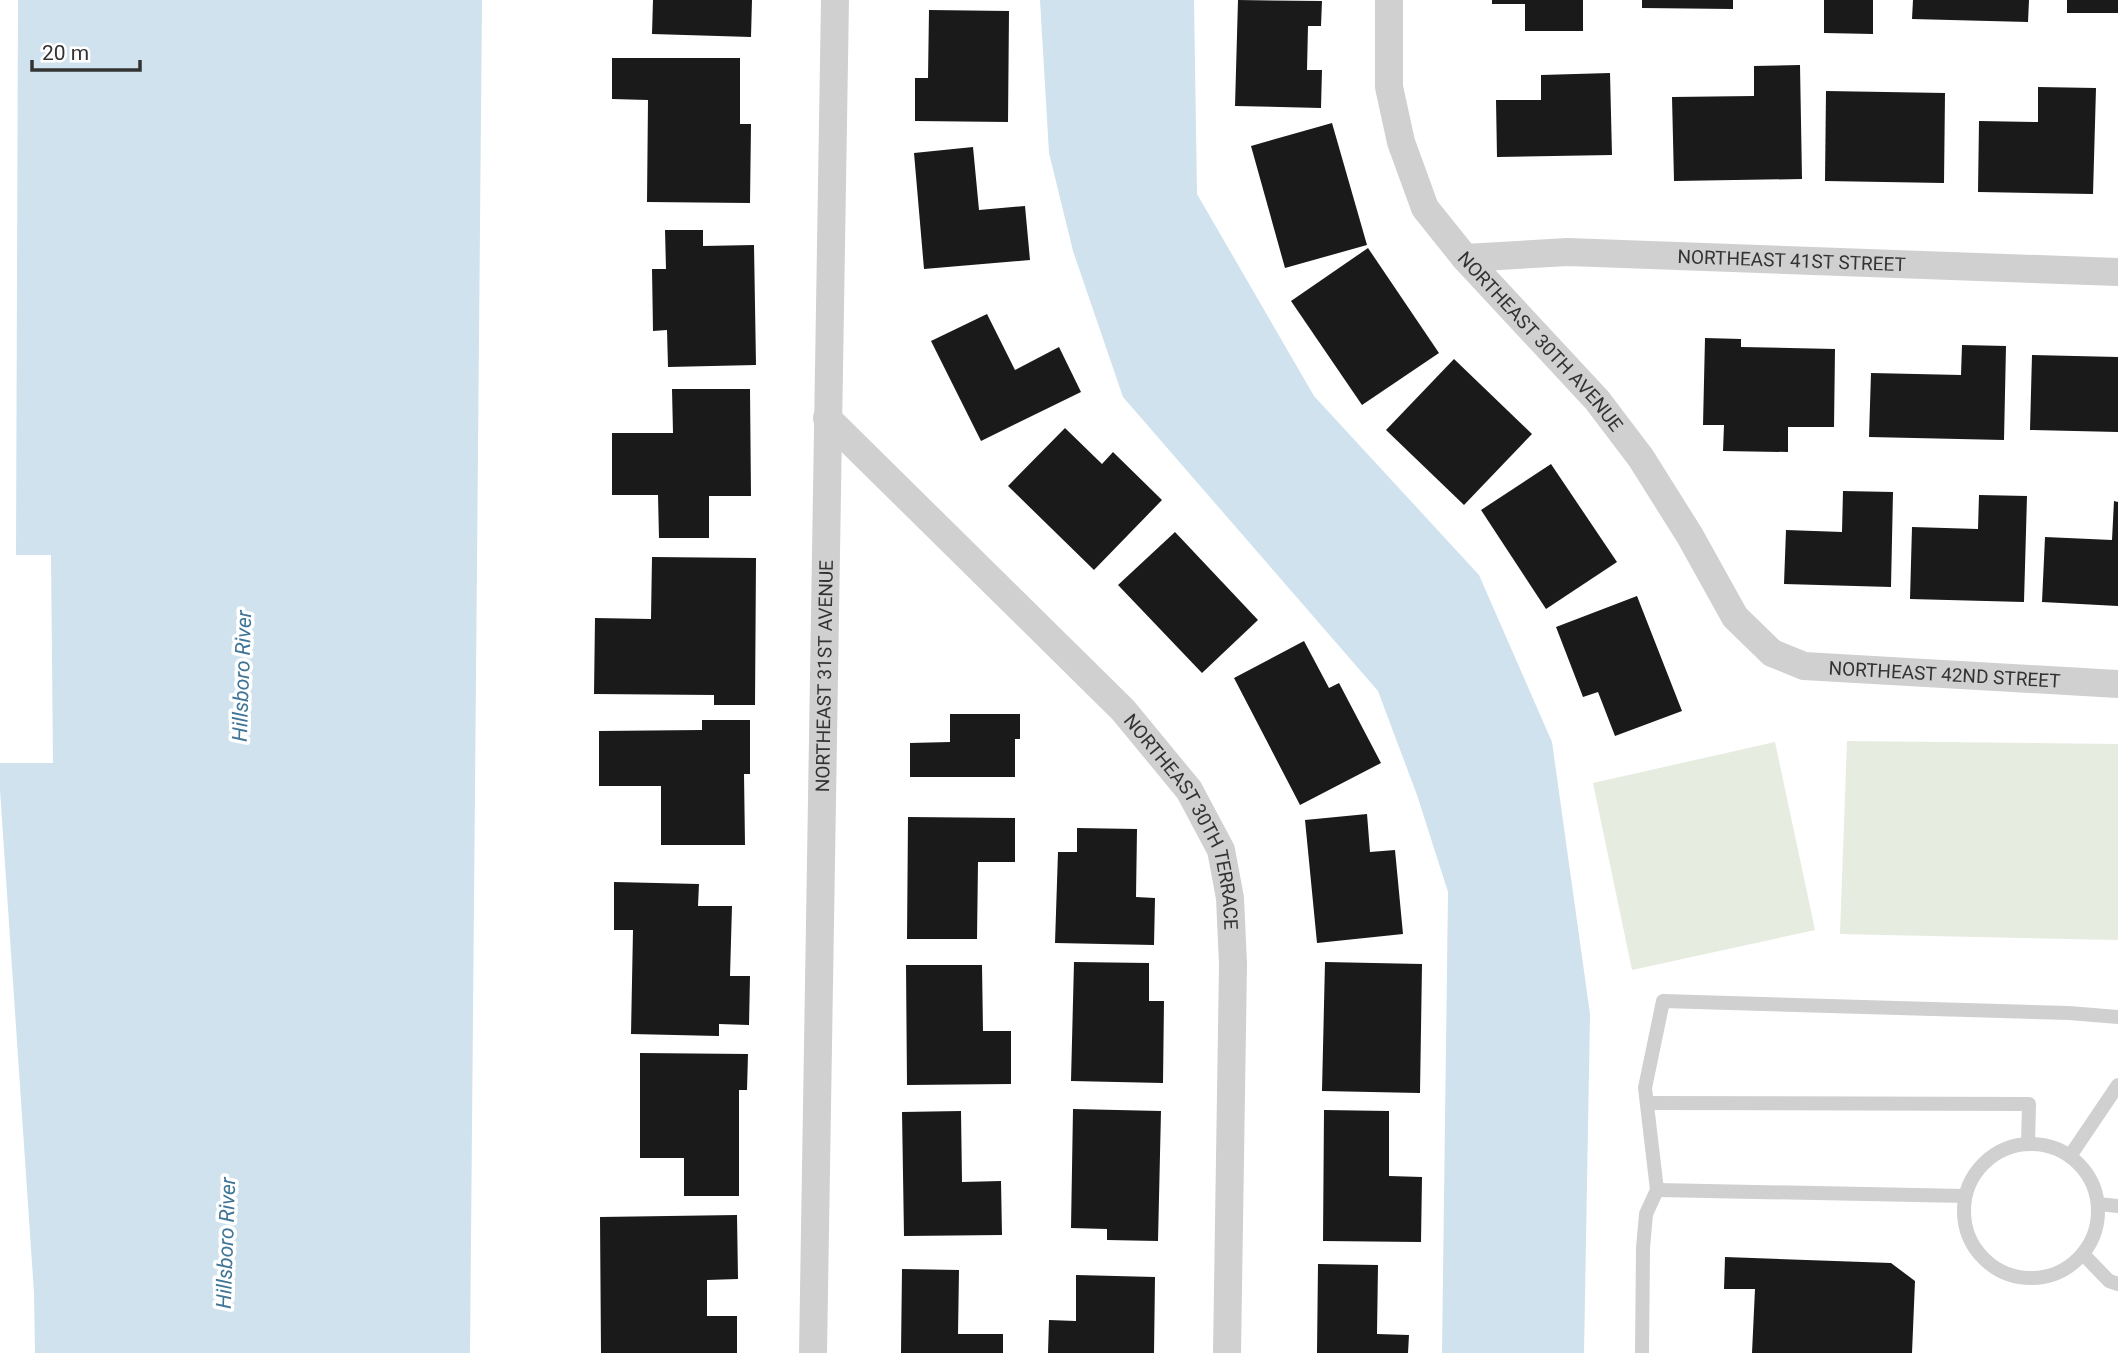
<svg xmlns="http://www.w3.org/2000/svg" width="2118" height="1353" viewBox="0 0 2118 1353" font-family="Roboto,sans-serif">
<rect width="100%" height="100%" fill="#fff"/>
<g fill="#e6ecdf">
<polygon points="1847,741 2118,744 2118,940 1840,934"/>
<polygon points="1775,742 1815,930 1632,970 1593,783"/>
</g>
<g fill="#cfe2ee">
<polygon points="18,0 482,0 470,1353 35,1353 34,1293 0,790 0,763 53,763 51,555 16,555"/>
<polygon points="1040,0 1194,0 1197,194 1314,396 1479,575 1552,742 1590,1014 1584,1353 1442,1353 1448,892 1417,795 1378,691 1123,397 1073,251 1049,153"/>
</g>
<g fill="#1a1a1a">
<polygon points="653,0 752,0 751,37 652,34"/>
<polygon points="1238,0 1322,1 1321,26 1308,26 1307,70 1322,70 1321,108 1235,106"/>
<polygon points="1492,0 1583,0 1583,31 1525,31 1525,4 1492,4"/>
<polygon points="1642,0 1733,0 1733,9 1642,8"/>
<polygon points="1824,0 1873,0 1873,34 1824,33"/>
<polygon points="1913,0 2029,0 2028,22 1912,19"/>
<rect x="2067" y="0" width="51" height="13"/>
<polygon points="929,10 1009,11 1008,122 915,121 915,78 928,78"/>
<polygon points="612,58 740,58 740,124 751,124 750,203 647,202 648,100 612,99"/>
<polygon points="1800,65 1802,179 1674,181 1672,97 1754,96 1754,66"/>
<polygon points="1610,73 1612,155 1497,157 1496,100 1541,100 1541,75"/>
<polygon points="2038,87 2096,88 2093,194 1978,192 1979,121 2038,122"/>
<polygon points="1826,91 1945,93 1944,183 1825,181"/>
<polygon points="1332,123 1367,245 1285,268 1251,146"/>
<polygon points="973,147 979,210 1025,206 1030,260 924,269 914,153"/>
<polygon points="665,230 703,230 703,246 754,245 756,365 668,367 667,330 653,331 652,269 666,269"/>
<polygon points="1368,248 1439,353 1362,405 1291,301"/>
<polygon points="987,314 1015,370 1059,347 1081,392 981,441 931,341"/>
<polygon points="1705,338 1741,339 1741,347 1835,349 1834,427 1788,427 1788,452 1723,451 1724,425 1703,425"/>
<polygon points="1962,345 2006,346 2004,440 1869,437 1871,373 1961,375"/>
<polygon points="2032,355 2118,357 2118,432 2030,430"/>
<polygon points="1454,359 1532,434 1464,505 1386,430"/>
<polygon points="672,389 750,389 751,496 709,496 709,538 659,538 658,495 612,495 612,433 673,433"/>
<polygon points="1065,428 1102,464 1113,452 1162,500 1094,570 1008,486"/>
<polygon points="1551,464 1617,562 1546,609 1481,510"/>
<polygon points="1843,491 1893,492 1891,587 1784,584 1786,530 1842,532"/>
<polygon points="1979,495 2027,496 2024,602 1910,599 1912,527 1978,529"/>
<polygon points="2114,501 2118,502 2118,606 2042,602 2045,537 2112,540"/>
<polygon points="1175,532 1258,620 1202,673 1118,585"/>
<polygon points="652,557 756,558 755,705 714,705 714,695 594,694 595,618 651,619"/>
<polygon points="1637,596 1682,711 1615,736 1598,692 1583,697 1556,627"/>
<polygon points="1304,641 1329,688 1339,683 1381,763 1300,805 1234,678"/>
<polygon points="950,714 1020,714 1020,739 1015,739 1015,777 910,777 910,743 950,742"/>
<polygon points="702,720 750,720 750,774 744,774 745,845 661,845 661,786 599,786 599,731 702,730"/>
<polygon points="1367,814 1370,852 1395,850 1403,934 1317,943 1305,820"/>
<polygon points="908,817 1015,818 1015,862 978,862 977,939 907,939"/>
<polygon points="1077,828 1137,829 1136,897 1155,898 1154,945 1055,943 1058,852 1077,852"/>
<polygon points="614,882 699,884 698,906 732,906 730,976 750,976 749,1025 719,1024 719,1036 631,1034 633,930 614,930"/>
<polygon points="1074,962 1149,963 1149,1001 1164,1001 1163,1083 1071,1081"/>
<polygon points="1325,962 1422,964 1420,1093 1322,1091"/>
<polygon points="906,965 982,965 983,1031 1011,1031 1011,1084 907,1085"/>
<polygon points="640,1053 748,1054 747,1090 739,1090 739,1196 684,1196 684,1158 640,1158"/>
<polygon points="1073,1109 1161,1111 1158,1241 1107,1240 1107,1229 1071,1228"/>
<polygon points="1324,1110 1389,1111 1389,1176 1422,1177 1421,1242 1323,1241"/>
<polygon points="961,1111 962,1182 1001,1181 1002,1235 904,1236 902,1112"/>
<polygon points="737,1215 738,1279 707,1280 707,1316 737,1316 737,1353 601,1353 600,1217"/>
<polygon points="1725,1257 1891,1263 1915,1281 1912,1353 1752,1353 1755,1289 1724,1289"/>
<polygon points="1318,1264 1378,1265 1377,1334 1409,1335 1408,1353 1317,1353"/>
<polygon points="902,1269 959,1270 958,1334 1003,1334 1003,1353 901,1353"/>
<polygon points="1076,1275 1155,1277 1154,1353 1048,1353 1049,1320 1076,1321"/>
</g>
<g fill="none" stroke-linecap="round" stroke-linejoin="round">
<g stroke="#d0d0d0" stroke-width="14">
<polyline points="1647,1103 2029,1104 2028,1144"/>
<circle cx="2031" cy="1211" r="67"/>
<polyline points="2070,1156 2118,1085"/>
<polyline points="1657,1190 1965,1196"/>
<polyline points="2098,1204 2118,1206"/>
<polyline points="2083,1254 2109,1281 2118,1284"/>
<polyline points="1642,1353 1643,1248 1646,1214 1657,1190 1645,1088 1663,1001 2069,1013 2118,1017"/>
</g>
<g stroke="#d0d0d0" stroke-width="28">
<path id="s1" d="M1389 0V87L1401 142 1425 208 1465 258 1597 400 1641 458 1690 536 1735 617 1772 653 1804 666 2118 684"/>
<path id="s2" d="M1465 258 1568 252 2118 272"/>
<path id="s3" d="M827 418 1123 710 1189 790 1221 850 1230 898 1233 964 1227 1353"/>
<path id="s4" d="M813 1353 835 0"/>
</g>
</g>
<g text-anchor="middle" stroke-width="7" stroke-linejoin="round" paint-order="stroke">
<g font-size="19" fill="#333" stroke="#fff">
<text dy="7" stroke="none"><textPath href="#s2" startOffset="327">NORTHEAST 41ST STREET</textPath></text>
<text dy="7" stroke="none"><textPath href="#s1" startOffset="390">NORTHEAST 30TH AVENUE</textPath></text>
<text dy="7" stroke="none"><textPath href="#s1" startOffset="956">NORTHEAST 42ND STREET</textPath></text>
<text dy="7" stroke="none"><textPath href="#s4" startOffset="677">NORTHEAST 31ST AVENUE</textPath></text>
<text dy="7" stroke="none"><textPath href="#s3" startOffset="546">NORTHEAST 30TH TERRACE</textPath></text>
</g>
<g font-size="21" font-style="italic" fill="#3f7597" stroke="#fff">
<text transform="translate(242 676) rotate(-88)" y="7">Hillsboro River</text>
<text transform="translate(226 1243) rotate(-88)" y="7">Hillsboro River</text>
</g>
</g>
<path d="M32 60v10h108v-10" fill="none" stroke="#333333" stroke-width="3.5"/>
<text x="42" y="60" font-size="21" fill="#333333" stroke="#ffffff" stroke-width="5" paint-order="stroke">20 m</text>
</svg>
